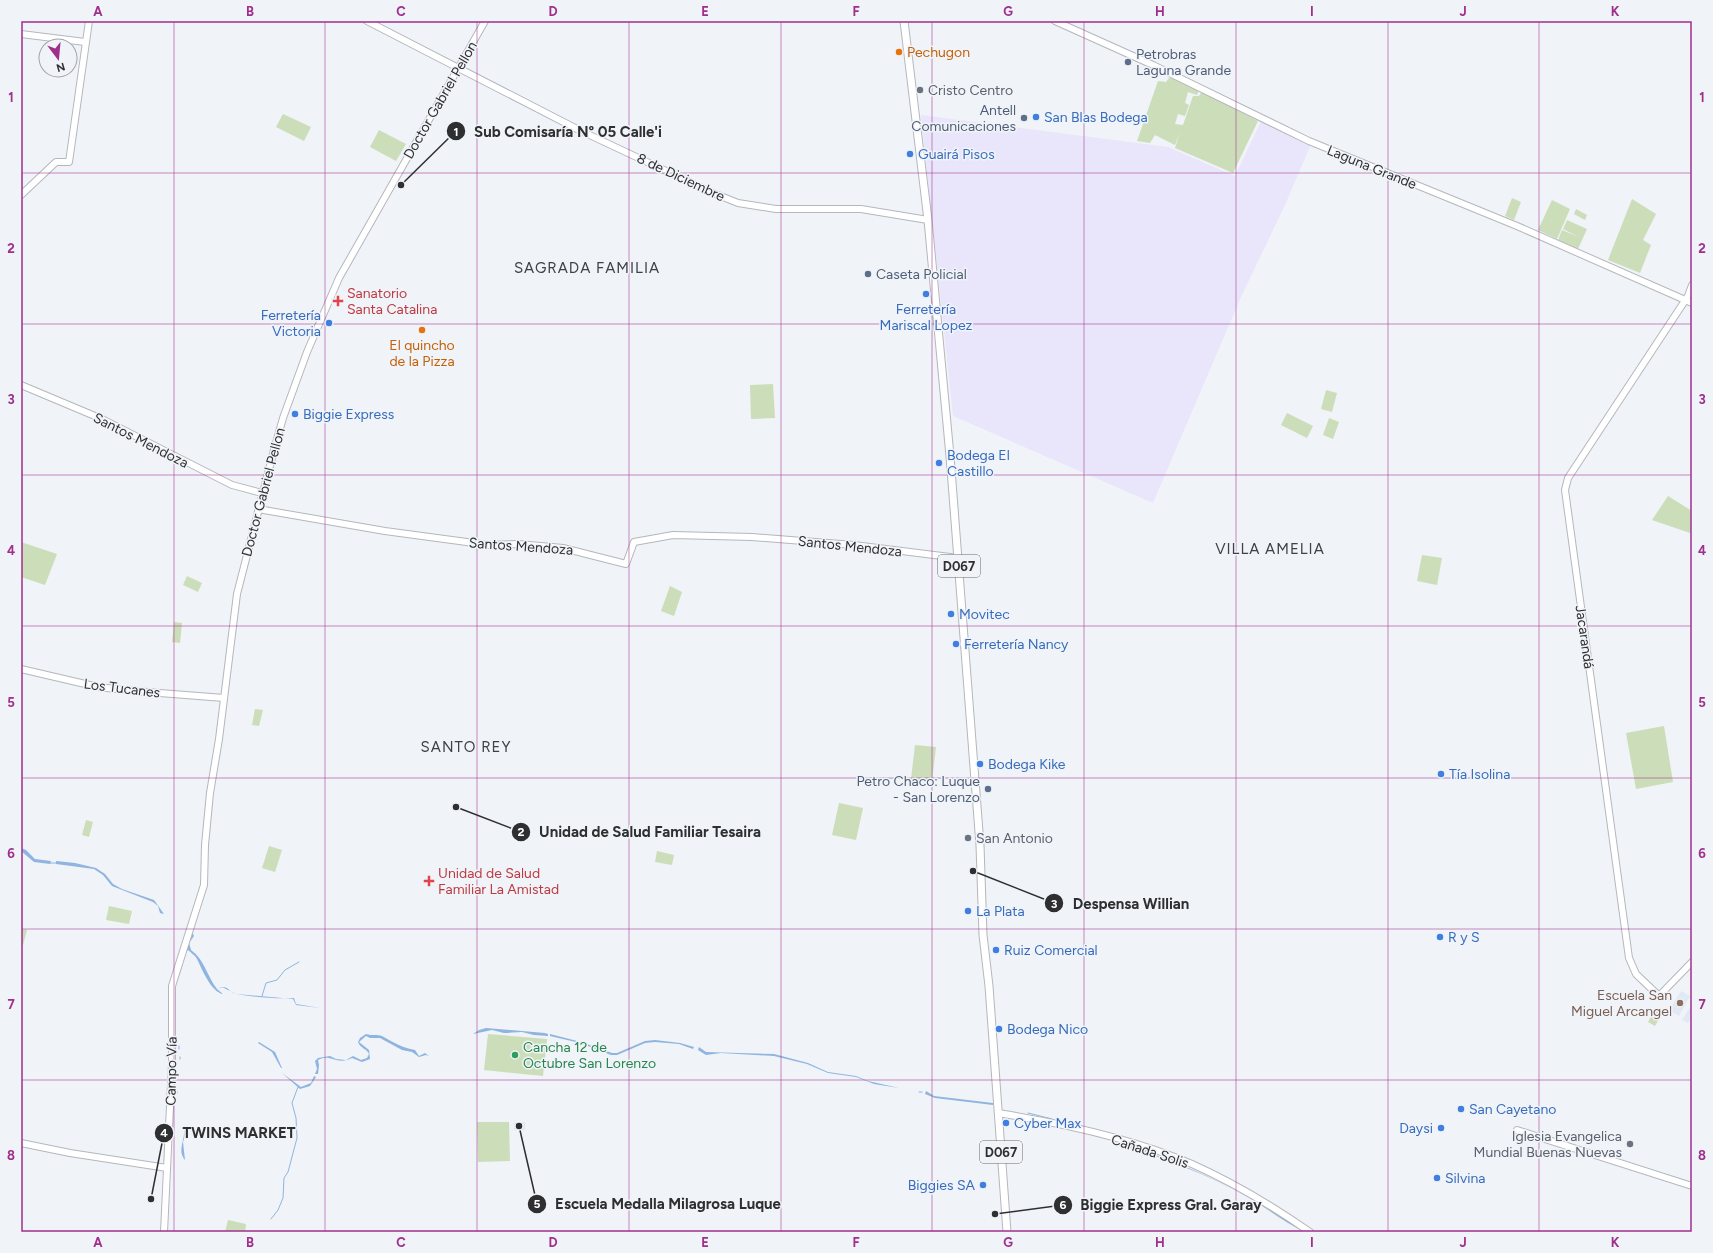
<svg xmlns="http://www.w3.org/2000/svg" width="1713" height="1253" viewBox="0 0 1713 1253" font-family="Figtree,sans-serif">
<rect width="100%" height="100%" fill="#f0f3f8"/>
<polygon fill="#e9e6fc" points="921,115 1168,147 1235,176 1262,119 1311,144 1285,205 1241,297 1153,503 953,416"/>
<g fill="#e1e9f4">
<polygon points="1681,991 1690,996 1679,1016 1669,1010"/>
<polygon points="1692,1004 1692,1016 1688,1023 1682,1020"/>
<polygon points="525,1122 525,1130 514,1130 514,1123"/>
</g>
<g fill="#ccddb9">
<polygon points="1169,78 1174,78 1199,90 1197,95 1188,92 1185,103 1189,105 1185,116 1178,114 1175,124 1183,125 1193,96 1199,96 1202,91 1258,121 1233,173 1175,148 1180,132 1175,145 1155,135 1150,143 1137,141 1158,81 1166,82"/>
<polygon points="283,114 311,127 304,141 276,127"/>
<polygon points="379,130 406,144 396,161 370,147"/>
<polygon points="1512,198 1521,202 1514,220 1505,216"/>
<polygon points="1632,199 1656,214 1643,240 1651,245 1640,273 1608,260"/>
<polygon points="1552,200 1570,209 1557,239 1538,230"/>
<polygon points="1576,209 1587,215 1585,220 1574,214"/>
<polygon points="1567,220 1587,229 1578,249 1558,240 1562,230 1579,237 1563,229"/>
<polygon points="773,384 775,418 751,419 750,385"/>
<polygon points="1326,390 1337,393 1332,412 1321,409"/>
<polygon points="1287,413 1313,426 1307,438 1281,425"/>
<polygon points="1329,418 1339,422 1333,439 1323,435"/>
<polygon points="1668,496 1692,511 1692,529 1690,533 1652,520"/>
<polygon points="21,542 57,554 45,585 21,577"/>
<polygon points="1422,555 1442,558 1437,585 1417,581"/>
<polygon points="187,576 202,583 198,592 183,585"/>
<polygon points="670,586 682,592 674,616 661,611"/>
<polygon points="174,622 182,623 180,643 172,642"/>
<polygon points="255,709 263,710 259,726 252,725"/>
<polygon points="1664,726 1673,782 1636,789 1626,733"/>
<polygon points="915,745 936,747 932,781 911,779"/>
<polygon points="839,803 863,808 856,840 832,835"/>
<polygon points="86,820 93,822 89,837 82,835"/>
<polygon points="269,846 282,850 275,872 262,868"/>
<polygon points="657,851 674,855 672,865 655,862"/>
<polygon points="109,906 132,911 129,924 106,920"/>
<polygon points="21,929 27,930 23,945 21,944"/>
<polygon points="1656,1008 1663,1012 1655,1026 1648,1022"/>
<polygon points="488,1034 547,1039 543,1076 484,1070"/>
<polygon points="477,1122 509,1122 510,1161 478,1162"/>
<polygon points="228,1220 246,1224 245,1232 225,1232"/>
</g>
<g fill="#8eb5df">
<polygon points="21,848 26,850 35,859 51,861 50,864 34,862 21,851"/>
<polygon points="56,861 75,863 96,868 105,874 113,884 122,889 154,900 164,914 160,913 158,906 153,902 112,886 103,875 94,869 56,864"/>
<path d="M192 932 194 936 189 943 191 950C204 959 207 976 217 989 230 984 226 991 236 994 254 997 276 999 294 998L296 1004 320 1008 296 1005 293 999 236 994 222 987 217 989 223 994C211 992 202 969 197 959 195 955 191 953 188 950L184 955Z"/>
<polygon points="486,1028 545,1033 548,1034 548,1036 534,1035 522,1032 504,1033 492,1030 473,1034 479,1030"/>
<path d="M366 1034C372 1036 377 1034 382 1036 393 1042 402 1048 415 1050L419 1056 425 1053 429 1056 426 1055 419 1057 412 1052 402 1050 380 1038H370L366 1036 359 1042 369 1050 370 1059 362 1062 352 1058C336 1066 331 1053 318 1060L319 1065 318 1074H315L317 1069 315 1061 318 1058 330 1056 336 1059 346 1060 353 1056 361 1060 367 1058 369 1054C367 1049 360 1048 358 1042L360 1038Z"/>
<polygon points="550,1034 581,1042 612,1053 617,1053 645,1041 655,1040 680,1043 694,1047 693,1049 679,1044 655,1042 645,1043 617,1055 611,1055 580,1043 550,1036"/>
<polygon points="259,1042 275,1052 282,1068 281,1068 272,1052 258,1043"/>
<polygon points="699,1047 706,1052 774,1054 808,1063 828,1072 856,1076 868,1081 899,1088 874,1084 856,1077 828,1073 807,1064 774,1056 721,1053 706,1055 698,1050"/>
<polygon points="282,1073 301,1087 311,1083 314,1076 316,1077 310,1086 300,1089"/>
<polygon points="926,1091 934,1096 993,1103 993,1105 935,1098 925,1094"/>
<path d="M184 1130 186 1133 183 1142 185 1160C177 1150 185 1141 184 1130Z"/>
<path d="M1124 1146C1136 1147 1152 1154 1164 1158 1214 1177 1261 1202 1305 1232 1285 1223 1267 1208 1248 1197 1208 1175 1167 1159 1124 1146Z"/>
</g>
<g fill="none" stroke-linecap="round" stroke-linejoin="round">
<g stroke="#8eb5df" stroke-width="1">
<polyline points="50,863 56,863"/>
<polyline points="179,975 182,965"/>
<polyline points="262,996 266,983 277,980 285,970 299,962"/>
<polyline points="179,1046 179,1049"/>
<polyline points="180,1059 180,1057"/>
<polyline points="919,1092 922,1092"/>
<polyline points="177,1093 177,1092"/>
<polyline points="1028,1113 1052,1119"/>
<polyline points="271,1219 278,1210 283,1198 284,1178 288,1172 297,1138 296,1118 292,1103 298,1087"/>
</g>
<g stroke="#b4b7bc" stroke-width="8">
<g id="secondary">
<polyline points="367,21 579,130 713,193 738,203 776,209 861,209 928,220"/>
<polyline points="1055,21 1153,65 1309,141 1517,226 1692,303"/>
<polyline points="21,34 85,42"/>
<polyline points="21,195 56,162 69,162 89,21"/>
<polyline points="1692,285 1688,296 1568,478 1565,490 1629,958 1636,974 1659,996 1692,962"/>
<polyline points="21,385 102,419 232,485 262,493"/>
<polyline points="258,509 385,531 489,545 518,544 563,548 626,564 634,542 673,535 752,537 854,545 958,558"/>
<polyline points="21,669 98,687 134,691 224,698"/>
<path d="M998 1113C1060 1123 1134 1139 1192 1164 1232 1182 1274 1207 1310 1232"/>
<polyline points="1517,1130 1692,1186"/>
<polyline points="21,1143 70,1153 167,1168"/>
<polyline points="164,1232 172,1064 172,986 204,885 205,845 210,793 219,739 237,594 274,450 283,418 307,352 339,278 485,21"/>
</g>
</g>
<g stroke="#b4b7bc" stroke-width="9">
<polyline id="primary" points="904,21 928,220 950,456 980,845 983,935 989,986 1007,1232"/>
</g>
<use href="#secondary" stroke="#fff" stroke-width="6"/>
<use href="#primary" stroke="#fff" stroke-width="7"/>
</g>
<path fill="none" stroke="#a02f8c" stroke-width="1" stroke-opacity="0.55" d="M174 21V1232M325 21V1232M477 21V1232M629 21V1232M781 21V1232M932 21V1232M1084 21V1232M1236 21V1232M1388 21V1232M1539 21V1232M21 173H1692M21 324H1692M21 475H1692M21 626H1692M21 778H1692M21 929H1692M21 1080H1692"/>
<g fill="#e8710a" stroke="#f0f3f8" stroke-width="1.5">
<circle cx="899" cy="52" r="4"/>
<circle cx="422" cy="330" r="4"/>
</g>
<g fill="#5c6f8a" stroke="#f0f3f8" stroke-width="1.5">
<circle cx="1128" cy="62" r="4"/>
<circle cx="1024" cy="118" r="4"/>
<circle cx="868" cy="274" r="4"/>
<circle cx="988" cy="789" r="4"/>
</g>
<g fill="#6b7280" stroke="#f0f3f8" stroke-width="1.5">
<circle cx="920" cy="90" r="4"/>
<circle cx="968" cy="838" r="4"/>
<circle cx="1630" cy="1144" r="4"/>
</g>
<g fill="#3f7fe0" stroke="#f0f3f8" stroke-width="1.5">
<circle cx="1036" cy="117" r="4"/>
<circle cx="910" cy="154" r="4"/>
<circle cx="926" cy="294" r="4"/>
<circle cx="329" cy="323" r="4"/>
<circle cx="295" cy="414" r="4"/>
<circle cx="939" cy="463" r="4"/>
<circle cx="951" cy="614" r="4"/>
<circle cx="956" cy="644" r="4"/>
<circle cx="980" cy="764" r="4"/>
<circle cx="1441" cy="774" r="4"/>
<circle cx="968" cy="911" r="4"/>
<circle cx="1440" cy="937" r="4"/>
<circle cx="996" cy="950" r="4"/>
<circle cx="999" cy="1029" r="4"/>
<circle cx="1461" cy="1109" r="4"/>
<circle cx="1006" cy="1123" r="4"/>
<circle cx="1441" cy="1128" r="4"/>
<circle cx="1437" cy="1178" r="4"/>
<circle cx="983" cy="1185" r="4"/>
</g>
<g fill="#e0444e" stroke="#f0f3f8" stroke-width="1.5">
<path d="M336 295h4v4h4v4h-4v4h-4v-4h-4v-4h4z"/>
<path d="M427 875h4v4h4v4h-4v4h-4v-4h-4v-4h4z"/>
</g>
<circle fill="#8d6e63" stroke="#f0f3f8" stroke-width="1.5" cx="1680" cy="1003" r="4"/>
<circle fill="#2e9e5b" stroke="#f0f3f8" stroke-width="1.5" cx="515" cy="1055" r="4"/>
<g text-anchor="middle" stroke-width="3" stroke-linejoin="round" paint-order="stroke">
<g fill="#f0f3f8" stroke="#686a6d" stroke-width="1">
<rect x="938" y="555" width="42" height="22" rx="3"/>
<rect x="980" y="1141" width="42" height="22" rx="3"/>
</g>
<g font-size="13" font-weight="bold" fill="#2e2f31">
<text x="959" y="571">D067</text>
<text x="1001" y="1157">D067</text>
</g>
<g font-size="14" fill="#c56008" stroke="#f0f3f8" text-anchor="start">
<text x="907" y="57">Pechugon</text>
<text x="422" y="350" text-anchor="middle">El quincho<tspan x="422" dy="16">de la Pizza</tspan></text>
</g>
<g font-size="14" fill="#4e5e75" stroke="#f0f3f8" text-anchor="start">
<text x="1136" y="59">Petrobras<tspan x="1136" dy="16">Laguna Grande</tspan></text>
<text x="1016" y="115" text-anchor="end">Antell<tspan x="1016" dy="16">Comunicaciones</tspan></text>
<text x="876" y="279">Caseta Policial</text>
<text x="980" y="786" text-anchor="end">Petro Chaco: Luque<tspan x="980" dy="16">- San Lorenzo</tspan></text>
</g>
<g font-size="14" fill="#5b616d" stroke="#f0f3f8" text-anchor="start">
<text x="928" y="95">Cristo Centro</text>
<text x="976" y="843">San Antonio</text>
<text x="1622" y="1141" text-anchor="end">Iglesia Evangelica<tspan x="1622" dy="16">Mundial Buenas Nuevas</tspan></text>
</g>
<g font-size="14" fill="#2e2f31" stroke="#f0f3f8">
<text transform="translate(440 100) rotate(-60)" y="5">Doctor Gabriel Pellon</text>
<text transform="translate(1372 167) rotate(22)" y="5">Laguna Grande</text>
<text transform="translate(681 177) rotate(25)" y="5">8 de Diciembre</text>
<text transform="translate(141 440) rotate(27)" y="5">Santos Mendoza</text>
<text transform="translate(263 492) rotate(-75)" y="5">Doctor Gabriel Pellon</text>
<text transform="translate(521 546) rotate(4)" y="5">Santos Mendoza</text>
<text transform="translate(850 546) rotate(6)" y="5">Santos Mendoza</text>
<text transform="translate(1585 637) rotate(82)" y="5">Jacarandá</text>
<text transform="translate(122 688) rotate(7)" y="5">Los Tucanes</text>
<text transform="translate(171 1071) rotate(-89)" y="5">Campo Vía</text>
<text transform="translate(1150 1151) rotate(18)" y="5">Cañada Solis</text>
</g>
<g font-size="14" fill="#366cbe" stroke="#f0f3f8" text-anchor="start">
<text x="1044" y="122">San Blas Bodega</text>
<text x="918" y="159">Guairá Pisos</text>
<text x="926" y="314" text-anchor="middle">Ferretería<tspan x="926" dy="16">Mariscal Lopez</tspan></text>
<text x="321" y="320" text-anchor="end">Ferretería<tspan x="321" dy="16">Victoria</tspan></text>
<text x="303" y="419">Biggie Express</text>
<text x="947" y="460">Bodega El<tspan x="947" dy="16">Castillo</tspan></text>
<text x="959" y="619">Movitec</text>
<text x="964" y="649">Ferretería Nancy</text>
<text x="988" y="769">Bodega Kike</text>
<text x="1449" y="779">Tía Isolina</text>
<text x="976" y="916">La Plata</text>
<text x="1448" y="942">R y S</text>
<text x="1004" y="955">Ruiz Comercial</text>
<text x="1007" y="1034">Bodega Nico</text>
<text x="1469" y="1114">San Cayetano</text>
<text x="1014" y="1128">Cyber Max</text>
<text x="1433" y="1133" text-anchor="end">Daysi</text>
<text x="1445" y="1183">Silvina</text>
<text x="975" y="1190" text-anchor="end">Biggies SA</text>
</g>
<g font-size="14" fill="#be3a42" stroke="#f0f3f8" text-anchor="start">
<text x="347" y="298">Sanatorio<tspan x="347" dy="16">Santa Catalina</tspan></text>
<text x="438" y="878">Unidad de Salud<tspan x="438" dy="16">Familiar La Amistad</tspan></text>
</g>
<g font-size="14" fill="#785e54" stroke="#f0f3f8" text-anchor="end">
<text x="1672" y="1000">Escuela San<tspan x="1672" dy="16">Miguel Arcangel</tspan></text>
</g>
<g font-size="14" fill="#27864d" stroke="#f0f3f8" text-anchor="start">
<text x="523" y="1052">Cancha 12 de<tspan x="523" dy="16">Octubre San Lorenzo</tspan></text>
</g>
<g font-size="15" letter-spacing="1" fill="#3e4145" stroke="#f0f3f8">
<text x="587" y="273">SAGRADA FAMILIA</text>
<text x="1270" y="554">VILLA AMELIA</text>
<text x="466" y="752">SANTO REY</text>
</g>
</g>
<path fill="none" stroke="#2e2f31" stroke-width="1.5" d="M401 185L456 131M456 807L521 832M973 871L1054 903M151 1199L164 1133M519 1126L537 1204M995 1214L1063 1205"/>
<g fill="#2e2f31" stroke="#f0f3f8" stroke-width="1.5">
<circle cx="401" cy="185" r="4"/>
<circle cx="456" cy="807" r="4"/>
<circle cx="973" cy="871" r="4"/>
<circle cx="151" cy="1199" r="4"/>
<circle cx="519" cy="1126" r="4"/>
<circle cx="995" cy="1214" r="4"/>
<circle cx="456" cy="131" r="10"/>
<circle cx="521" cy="832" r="10"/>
<circle cx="1054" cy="903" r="10"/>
<circle cx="164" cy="1133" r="10"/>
<circle cx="537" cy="1204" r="10"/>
<circle cx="1063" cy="1205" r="10"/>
</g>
<g font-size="12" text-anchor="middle" font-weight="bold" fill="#fff">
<text x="456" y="136">1</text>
<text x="521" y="836">2</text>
<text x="1054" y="908">3</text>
<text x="164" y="1137">4</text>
<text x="537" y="1208">5</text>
<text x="1063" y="1209">6</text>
</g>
<g font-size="15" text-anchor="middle" font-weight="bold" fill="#2e2f31" stroke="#f0f3f8" stroke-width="3" stroke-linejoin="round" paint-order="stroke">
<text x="568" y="137">Sub Comisaría N° 05 Calle'i</text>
<text x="650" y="837">Unidad de Salud Familiar Tesaira</text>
<text x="1131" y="909">Despensa Willian</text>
<text x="239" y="1138">TWINS MARKET</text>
<text x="668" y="1209">Escuela Medalla Milagrosa Luque</text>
<text x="1171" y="1210">Biggie Express Gral. Garay</text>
</g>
<rect width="1713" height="1253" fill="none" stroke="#f0f3f8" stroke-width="44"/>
<g transform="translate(58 58) rotate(164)"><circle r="19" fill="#f0f3f8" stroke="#a2a5a8"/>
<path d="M0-3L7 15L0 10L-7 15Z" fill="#a02f8c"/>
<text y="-6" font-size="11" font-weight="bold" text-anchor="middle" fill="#2e2f31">N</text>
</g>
<rect x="22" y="22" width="1669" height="1209" fill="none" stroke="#a02f8c" stroke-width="1.5"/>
<g font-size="13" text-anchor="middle" font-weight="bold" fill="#a02f8c">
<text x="98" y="16">A</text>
<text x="250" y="16">B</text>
<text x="401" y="16">C</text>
<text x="553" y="16">D</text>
<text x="705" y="16">E</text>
<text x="856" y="16">F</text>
<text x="1008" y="16">G</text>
<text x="1160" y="16">H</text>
<text x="1312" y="16">I</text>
<text x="1463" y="16">J</text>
<text x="1615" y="16">K</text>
<text x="11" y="102">1</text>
<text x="1702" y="102">1</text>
<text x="11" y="253">2</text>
<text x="1702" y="253">2</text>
<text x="11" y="404">3</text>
<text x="1702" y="404">3</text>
<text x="11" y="555">4</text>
<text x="1702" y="555">4</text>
<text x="11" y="707">5</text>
<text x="1702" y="707">5</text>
<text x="11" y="858">6</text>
<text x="1702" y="858">6</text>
<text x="11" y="1009">7</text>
<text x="1702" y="1009">7</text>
<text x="11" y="1160">8</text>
<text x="1702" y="1160">8</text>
<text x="98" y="1247">A</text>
<text x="250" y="1247">B</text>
<text x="401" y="1247">C</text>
<text x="553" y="1247">D</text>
<text x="705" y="1247">E</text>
<text x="856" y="1247">F</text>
<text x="1008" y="1247">G</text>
<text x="1160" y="1247">H</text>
<text x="1312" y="1247">I</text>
<text x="1463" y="1247">J</text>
<text x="1615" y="1247">K</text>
</g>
</svg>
